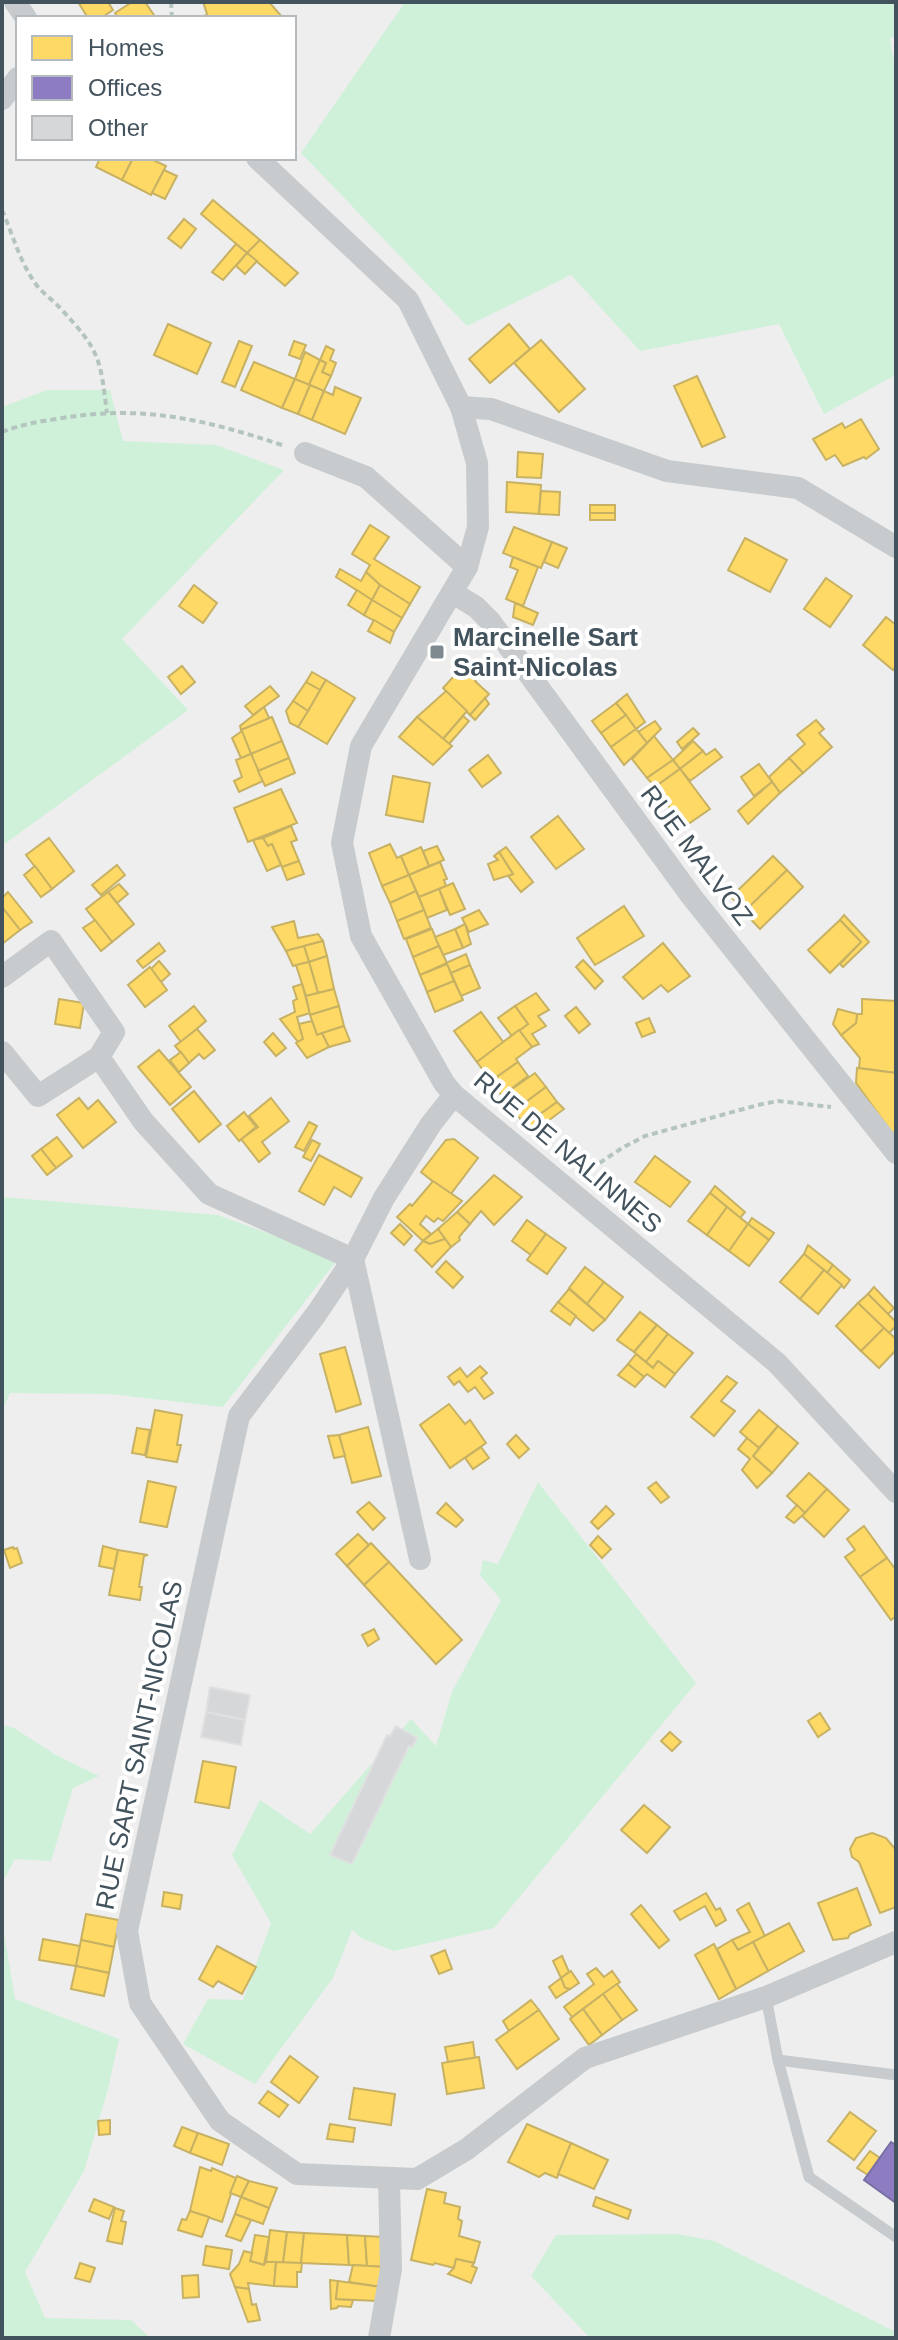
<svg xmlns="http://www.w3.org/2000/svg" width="898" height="2340" viewBox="0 0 898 2340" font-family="Arial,sans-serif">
<rect width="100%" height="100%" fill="#efeeee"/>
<g fill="#cff1d9">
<polygon points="405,2 896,2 896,37 890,38 896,73 896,375 824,414 779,324 640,351 571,275 467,326 301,153"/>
<polygon points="47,390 110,390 123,441 216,445 284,470 122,639 188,710 2,846 2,407"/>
<polygon points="2,1197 218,1215 338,1259 223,1407 110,1394 10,1393 2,1411"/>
<polygon points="538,1482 696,1683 494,1928 394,1951 361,1938 352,1930 333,1978 255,2084 183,2044 208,1999 243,2000 271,1923 232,1855 260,1800 310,1834 411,1719 436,1746 452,1692 501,1600 480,1575 483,1560 498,1564"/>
<polygon points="2,1725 14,1728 56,1755 99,1776 73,1788 51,1861 15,1859 2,1883"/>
<polygon points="2,1921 15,1999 119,2039 108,2089 84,2171 25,2272 45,2318 131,2320 150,2338 2,2338"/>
<polygon points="678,2234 714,2241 896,2332 896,2338 590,2338 531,2276 556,2235"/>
</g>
<g fill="#ffd966" stroke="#c7b163" stroke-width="2">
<polygon points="78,2 108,2 113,10 101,18 88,18"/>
<polygon points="132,2 145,2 156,18 118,18 115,13"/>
<polygon points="203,2 269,2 283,18 202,18 207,14"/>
<polygon points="100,158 133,158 122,180 96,167"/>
<polygon points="133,158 149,158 166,166 151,195 122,180"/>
<polygon points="164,170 177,176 165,199 152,193"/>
<polygon points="213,200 260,240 247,253 201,214"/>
<polygon points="184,219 196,229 181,248 168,238"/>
<polygon points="260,240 298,273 285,286 247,253"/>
<polygon points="236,244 247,253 223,280 212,272"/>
<polygon points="247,253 257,261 245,274 236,266"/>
<polygon points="168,324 211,343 197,374 154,355"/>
<polygon points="509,324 530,349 490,383 469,359"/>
<polygon points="541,340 585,389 559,412 514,363"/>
<polygon points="239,341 252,346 235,387 222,382"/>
<polygon points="294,341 306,345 300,359 289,355"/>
<polygon points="326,346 334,350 330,360 336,363 331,376 322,372 326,363 320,360"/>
<polygon points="305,352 320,360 309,385 295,379"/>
<polygon points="320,360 326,363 322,372 331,376 324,391 309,385"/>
<polygon points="254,362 295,379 282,408 241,390"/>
<polygon points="697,376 725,437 702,447 674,386"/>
<polygon points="295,379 310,385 298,414 282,408"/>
<polygon points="310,385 324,391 312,420 298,414"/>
<polygon points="335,387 361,398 345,434 312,420 324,391 333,395"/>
<polygon points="861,419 879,449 866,459 864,457 843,466 835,455 826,460 813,439 842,423 845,428"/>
<polygon points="518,452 543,454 541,478 517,477"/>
<polygon points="507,482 541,485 539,514 506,512"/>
<polygon points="541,491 560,492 559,515 539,514"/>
<rect x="590" y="505" width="25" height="8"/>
<rect x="590" y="513" width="25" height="7"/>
<polygon points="370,525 389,537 374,559 420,587 410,604 380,585 366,572 370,565 352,554"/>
<polygon points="514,527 552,542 541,568 503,553"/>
<polygon points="745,538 787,560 770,592 728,570"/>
<polygon points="552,542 567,548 558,568 544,562"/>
<polygon points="513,557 538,567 523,606 506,599 518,570 510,567"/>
<polygon points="340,569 361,581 366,572 380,585 372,600 336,577"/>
<polygon points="826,578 852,596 830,627 804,609"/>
<polygon points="194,585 217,603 203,623 179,606"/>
<polygon points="380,585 410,604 402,618 372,600"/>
<polygon points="357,590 372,600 364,615 348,605"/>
<polygon points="372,600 402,618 394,632 364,615"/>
<polygon points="515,603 538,613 533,625 513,617"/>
<polygon points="886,617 896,625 896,666 893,670 863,645"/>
<polygon points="374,620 394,632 390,643 368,631"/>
<polygon points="464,665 478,676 475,681 489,694 470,715 443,688"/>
<polygon points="182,666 195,682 181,694 168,677"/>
<polygon points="312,672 326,680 320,690 306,682"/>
<polygon points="326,680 355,698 327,744 298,727"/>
<polygon points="306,682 320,690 308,711 293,701"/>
<polygon points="270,686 279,696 253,715 245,706"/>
<polygon points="446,691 467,711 443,739 417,717"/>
<polygon points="627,694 645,722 636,729 616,703"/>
<polygon points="485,698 489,704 475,720 470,715"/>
<polygon points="293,701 308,711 298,727 290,723 286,711"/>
<polygon points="616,703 626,715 601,733 592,721"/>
<polygon points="264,707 269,718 272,717 241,730 240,726"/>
<polygon points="626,715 636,729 611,747 601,733"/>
<polygon points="463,716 469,721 449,744 443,739"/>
<polygon points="272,717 282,741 251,754 241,730"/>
<polygon points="417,717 452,746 433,765 399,737"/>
<polygon points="816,720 824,729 819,733 832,747 803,773 789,758 805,744 797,735"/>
<polygon points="655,721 661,729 647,743 638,732"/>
<polygon points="693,728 699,734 682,749 677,742"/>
<polygon points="636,729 647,743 624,765 611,747"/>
<polygon points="242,731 251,754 241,758 232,738"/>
<polygon points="654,736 673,760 647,778 632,759"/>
<polygon points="282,741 289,758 258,771 251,754"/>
<polygon points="693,741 703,751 680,769 673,760"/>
<polygon points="715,749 722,757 690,781 680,769 703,751 706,755"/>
<polygon points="251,754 263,781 239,792 234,781 242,777 236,760"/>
<polygon points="488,755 501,773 482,787 469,770"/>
<polygon points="289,758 295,773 265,786 258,771"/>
<polygon points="789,758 803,773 780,793 769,777"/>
<polygon points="673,760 680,769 655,787 647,778"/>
<polygon points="759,764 772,782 754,796 741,777"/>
<polygon points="680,769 710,809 681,829 673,817 675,815 655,787"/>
<polygon points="393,776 430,783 423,822 386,815"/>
<polygon points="772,782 780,793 748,824 738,811"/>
<polygon points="281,789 297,823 248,842 234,808"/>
<polygon points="558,816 584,849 556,869 531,837"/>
<polygon points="291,826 297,840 291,842 299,861 282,867 272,844 268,846 263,838"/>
<polygon points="49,838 74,871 52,889 26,855"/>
<polygon points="263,838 268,846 272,844 281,865 267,871 253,840"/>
<polygon points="390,844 397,858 401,856 409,875 382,886 369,853"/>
<polygon points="437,846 444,860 429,866 423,851"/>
<polygon points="421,847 429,866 409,875 401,856"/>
<polygon points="506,847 533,882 521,892 508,876 513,874 499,852"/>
<polygon points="499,852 513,874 494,880 488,864 498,860 494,856"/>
<polygon points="773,856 787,870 745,911 731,897"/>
<polygon points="299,861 304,874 287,880 282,867"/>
<polygon points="440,862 447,879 444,880 446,886 419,897 409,875"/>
<polygon points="117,865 125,875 101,895 92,885"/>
<polygon points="35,866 52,889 41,897 24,875"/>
<polygon points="787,870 803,887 760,929 744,912"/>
<polygon points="409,875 416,891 390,903 382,886"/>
<polygon points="453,883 465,909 450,915 439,889"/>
<polygon points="119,884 128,894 117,903 108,892"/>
<polygon points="439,889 447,910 427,918 419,897"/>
<polygon points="416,891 424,910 397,921 390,903"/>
<polygon points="8,892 32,922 20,930 2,907 2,898"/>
<polygon points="108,892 134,924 112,942 86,909"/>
<polygon points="624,906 644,936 595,965 577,938"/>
<polygon points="2,907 20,930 2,944"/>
<polygon points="424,910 431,928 404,939 397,921"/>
<polygon points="479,910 488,924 469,932 462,918"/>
<polygon points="844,915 869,942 843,967 840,964 861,942 840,920"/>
<polygon points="95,920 112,942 101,951 83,928"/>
<polygon points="840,920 861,942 830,973 808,950"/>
<polygon points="294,921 298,938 318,934 323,941 286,951 272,927"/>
<polygon points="465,924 471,944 463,948 455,929"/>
<polygon points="432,929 439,946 413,957 406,939"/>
<polygon points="455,929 463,948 443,955 435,937"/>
<polygon points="323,941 327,956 309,962 304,946"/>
<polygon points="159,943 165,951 143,968 137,961"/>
<polygon points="663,943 690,976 668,992 661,985 643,999 623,977"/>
<polygon points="304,946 309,962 293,966 286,951"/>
<polygon points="439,946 447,963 420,975 413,957"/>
<polygon points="466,954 470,965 451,973 446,963"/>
<polygon points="327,956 334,989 318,993 309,962"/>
<polygon points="583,960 603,981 595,989 576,967"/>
<polygon points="159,961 170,974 161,982 151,969"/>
<polygon points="309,962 318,993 306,996 296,965"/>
<polygon points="447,964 454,981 427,992 420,975"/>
<polygon points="470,965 480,988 461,996 451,973"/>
<polygon points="150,967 167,990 145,1007 128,985"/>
<polygon points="454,981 463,1000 435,1012 427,992"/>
<polygon points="302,984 310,1013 297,1017 303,1039 298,1042 280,1019 295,1012 293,1001 297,999 293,987"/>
<polygon points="334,989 339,1006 310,1015 306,996"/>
<polygon points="536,993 549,1010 538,1016 546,1026 532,1034 539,1044 532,1047 519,1030 528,1024 515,1006"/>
<polygon points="59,999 84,1003 80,1028 55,1024"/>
<polygon points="862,999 896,1001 896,1073 859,1068 860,1058 841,1035 856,1023 857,1014 862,1014"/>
<polygon points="194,1006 206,1021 181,1042 169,1026"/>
<polygon points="339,1006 344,1026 317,1035 310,1015"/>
<polygon points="515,1006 528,1024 512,1036 498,1018"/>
<polygon points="576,1007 590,1024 579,1033 565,1016"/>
<polygon points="838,1009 857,1014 856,1023 841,1035 833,1024"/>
<polygon points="481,1012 504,1043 477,1062 454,1031"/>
<polygon points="649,1018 655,1032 642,1037 636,1023"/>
<polygon points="312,1021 317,1035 322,1033 329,1047 307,1058 296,1043 303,1039 299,1024"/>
<polygon points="344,1026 350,1041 329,1047 322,1033"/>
<polygon points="197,1029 215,1050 204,1059 199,1054 189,1063 175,1046"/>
<polygon points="519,1030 532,1047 516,1059 518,1062 491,1081 477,1062"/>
<polygon points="273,1033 286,1048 276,1056 264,1042"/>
<polygon points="159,1050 191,1087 170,1105 138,1067"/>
<polygon points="181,1052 189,1063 179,1072 170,1060"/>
<polygon points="518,1062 528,1076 502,1096 491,1081"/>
<polygon points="857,1068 896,1073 895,1137 856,1083"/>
<polygon points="535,1073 546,1087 514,1111 502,1096"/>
<polygon points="546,1087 557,1102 525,1125 514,1111"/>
<polygon points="194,1091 221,1124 199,1142 172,1109"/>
<polygon points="79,1098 88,1109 98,1100 116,1122 83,1148 57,1115"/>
<polygon points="271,1098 289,1121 262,1142 270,1153 259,1162 241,1139 258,1127 249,1116"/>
<polygon points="557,1102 564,1109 532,1133 525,1125"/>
<polygon points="244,1112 256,1127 239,1141 227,1126"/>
<polygon points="309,1122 317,1126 304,1151 295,1147"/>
<polygon points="57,1137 72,1156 56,1168 41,1149"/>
<polygon points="454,1139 478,1158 450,1195 421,1172 446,1140"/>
<polygon points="312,1140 320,1144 311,1161 303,1157"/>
<polygon points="41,1149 56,1168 47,1175 32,1156"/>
<polygon points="319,1155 362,1178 351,1197 334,1187 324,1205 299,1191"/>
<polygon points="655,1156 690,1182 670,1207 635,1182"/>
<polygon points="494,1175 522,1197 494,1225 481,1211 470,1224 457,1212"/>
<polygon points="433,1181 462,1201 443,1221 438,1218 434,1222 426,1216 420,1224 431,1234 423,1241 397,1217 410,1204 412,1206"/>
<polygon points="715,1186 745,1212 740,1218 710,1193"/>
<polygon points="710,1193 727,1207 707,1235 688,1221"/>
<polygon points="727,1207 748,1224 729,1251 707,1235"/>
<polygon points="457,1212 470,1224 459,1237 460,1240 451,1247 438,1229"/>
<polygon points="752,1218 774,1233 769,1240 748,1224"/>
<polygon points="527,1220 546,1234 531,1255 512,1241"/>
<polygon points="400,1224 412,1236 404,1245 391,1233"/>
<polygon points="748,1224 769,1240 749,1266 729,1251"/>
<polygon points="438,1229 445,1239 430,1244 423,1241"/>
<polygon points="546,1234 566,1248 547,1274 527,1260"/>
<polygon points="445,1239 451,1247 432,1267 415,1250 423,1241 430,1244"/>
<polygon points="808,1245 833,1265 827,1273 804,1254"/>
<polygon points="804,1254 824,1270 800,1299 780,1282"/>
<polygon points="446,1261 463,1277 453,1288 436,1272"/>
<polygon points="833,1265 850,1280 844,1288 827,1273"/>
<polygon points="585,1267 604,1282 587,1304 569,1288"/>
<polygon points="824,1270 842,1285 818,1314 800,1299"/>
<polygon points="604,1282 623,1297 605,1320 587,1304"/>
<polygon points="874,1287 894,1308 888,1314 868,1294"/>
<polygon points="569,1289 605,1320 593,1331 558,1302"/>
<polygon points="868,1294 896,1322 896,1326 889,1333 858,1303"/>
<polygon points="558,1302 576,1316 570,1325 551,1311"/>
<polygon points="858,1303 884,1328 861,1351 836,1326"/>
<polygon points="640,1312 657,1325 634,1352 617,1340"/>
<polygon points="657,1325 668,1334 646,1362 634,1352"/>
<polygon points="884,1328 896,1339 896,1350 879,1368 861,1351"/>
<polygon points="668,1334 693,1353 675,1374 658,1361 653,1368 646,1362"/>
<polygon points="345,1347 361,1404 336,1412 320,1354"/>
<polygon points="636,1354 653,1368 658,1361 675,1374 665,1387 647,1374 644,1377 628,1364"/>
<polygon points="628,1364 644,1377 635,1387 618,1375"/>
<polygon points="480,1366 487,1373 481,1378 493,1393 484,1399 475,1387 468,1392 459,1381 454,1385 448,1377 460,1368 467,1377"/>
<polygon points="727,1376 737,1383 721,1401 735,1411 714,1436 691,1417"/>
<polygon points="449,1404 465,1424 470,1420 486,1443 450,1468 420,1425"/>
<polygon points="155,1410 182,1415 177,1445 181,1445 177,1462 146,1457"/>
<polygon points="759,1410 778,1426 759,1448 740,1432"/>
<polygon points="778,1426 798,1443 772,1473 753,1456"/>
<polygon points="368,1427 381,1476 352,1483 339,1435"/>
<polygon points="137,1428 150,1430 145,1455 132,1453"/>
<polygon points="339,1435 345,1456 334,1458 328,1436"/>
<polygon points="516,1435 529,1449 519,1458 507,1444"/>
<polygon points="747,1438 759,1448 753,1456 772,1473 757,1488 742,1470 750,1459 738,1449"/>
<polygon points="481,1447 489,1458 473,1469 465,1458"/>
<polygon points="809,1473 827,1489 805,1513 787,1496"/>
<polygon points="148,1481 176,1487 167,1527 140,1522"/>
<polygon points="656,1482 669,1497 661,1503 648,1488"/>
<polygon points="827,1489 849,1510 824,1537 802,1516"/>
<polygon points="369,1502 385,1518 373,1530 357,1512"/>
<polygon points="446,1503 463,1520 456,1527 437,1513"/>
<polygon points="797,1505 805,1513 794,1523 786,1517"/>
<polygon points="606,1506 614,1514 598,1529 591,1522"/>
<polygon points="864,1526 887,1558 860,1577 845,1557 855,1550 847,1539"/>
<polygon points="358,1534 369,1545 347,1566 336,1554"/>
<polygon points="598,1536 611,1549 602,1558 590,1545"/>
<polygon points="371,1543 389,1562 364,1585 347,1566"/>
<polygon points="103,1546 118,1550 114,1569 99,1566"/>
<polygon points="13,1547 14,1549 17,1548 22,1563 10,1568 4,1550"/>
<polygon points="118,1550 148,1555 144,1556 139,1587 142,1587 140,1600 109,1595"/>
<polygon points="887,1558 896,1570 896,1616 891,1620 860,1577"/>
<polygon points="389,1562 462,1640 436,1664 364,1585"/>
<polygon points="374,1629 379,1639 368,1646 362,1635"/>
<polygon points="820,1713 830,1729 818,1737 808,1721"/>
<polygon points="670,1732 681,1742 672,1751 661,1741"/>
<polygon points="203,1761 236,1767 229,1808 195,1802"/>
<polygon points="644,1805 670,1827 647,1853 621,1830"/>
<polygon points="872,1833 886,1838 896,1850 896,1907 880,1913 859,1862 852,1857 850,1849 856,1838"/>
<polygon points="857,1888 871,1925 850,1934 848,1938 833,1940 818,1903"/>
<polygon points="164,1892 182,1895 180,1909 162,1906"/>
<polygon points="706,1893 716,1910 720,1908 726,1920 716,1926 705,1906 680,1920 674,1911"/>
<polygon points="749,1903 765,1936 738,1950 732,1940 750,1932 737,1910"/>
<polygon points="641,1905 669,1940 659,1948 631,1914"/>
<polygon points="86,1914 119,1920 114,1947 81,1940"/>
<polygon points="789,1923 804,1951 768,1971 753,1942"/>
<polygon points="43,1939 80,1946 76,1966 39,1960"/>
<polygon points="81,1940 114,1947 109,1973 76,1966"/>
<polygon points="732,1940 738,1950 753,1942 768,1971 736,1989 717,1949"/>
<polygon points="714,1944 736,1989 719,1999 695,1955"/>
<polygon points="217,1946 256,1967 242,1994 218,1981 213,1987 199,1979"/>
<polygon points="445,1950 452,1969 439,1974 431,1956"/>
<polygon points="562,1956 569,1972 561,1978 553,1961"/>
<polygon points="76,1966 109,1973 104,1996 71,1989"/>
<polygon points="596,1968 604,1977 612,1971 620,1982 572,2017 564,2007 594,1984 587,1974"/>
<polygon points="571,1971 579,1983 570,1989 565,1988 561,1978"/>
<polygon points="561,1978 565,1988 570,1989 556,1998 549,1987"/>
<polygon points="617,1984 637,2010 622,2020 603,1994"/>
<polygon points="603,1994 622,2020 602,2035 583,2009"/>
<polygon points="531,2000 539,2010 509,2031 503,2021"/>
<polygon points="583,2009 602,2035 589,2045 570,2019"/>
<polygon points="539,2010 559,2039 517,2069 496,2040"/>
<polygon points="473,2042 475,2058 448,2062 445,2047"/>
<polygon points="290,2056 318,2077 299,2103 271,2082"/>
<polygon points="479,2057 484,2088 447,2094 442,2063"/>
<polygon points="354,2088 395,2094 391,2125 349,2119"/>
<polygon points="268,2091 288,2105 279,2117 259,2103"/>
<polygon points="850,2112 876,2131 854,2160 828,2141"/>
<polygon points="110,2120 110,2134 99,2135 98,2121"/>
<polygon points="330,2124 355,2128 353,2142 327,2139"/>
<polygon points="527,2124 571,2143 557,2178 545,2173 539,2177 508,2162"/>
<polygon points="182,2127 198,2133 190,2153 174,2146"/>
<polygon points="198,2133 229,2144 222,2165 190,2153"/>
<polygon points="571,2143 608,2160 594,2189 558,2174"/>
<polygon points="870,2151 880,2158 868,2175 857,2168"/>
<polygon points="200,2167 211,2171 212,2168 236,2178 222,2222 190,2211"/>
<polygon points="237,2176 249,2181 241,2197 230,2193"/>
<polygon points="249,2181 277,2188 269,2208 241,2197"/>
<polygon points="427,2189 446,2193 444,2203 460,2207 458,2219 462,2221 459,2236 480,2242 474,2263 456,2259 454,2268 435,2263 433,2265 411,2260"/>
<polygon points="241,2197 269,2208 263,2224 235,2214"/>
<polygon points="596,2197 631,2210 628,2219 593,2206"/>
<polygon points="94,2199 114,2207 109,2219 89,2211"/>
<polygon points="115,2208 124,2211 121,2221 126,2222 122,2244 107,2241"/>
<polygon points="190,2211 209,2217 202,2237 178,2230 182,2219 186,2220"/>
<polygon points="235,2214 251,2220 241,2241 226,2236"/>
<polygon points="270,2230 287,2232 283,2263 266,2262"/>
<polygon points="287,2232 304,2233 301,2263 283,2263"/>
<polygon points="304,2233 347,2235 349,2265 301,2263"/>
<polygon points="255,2235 269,2237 264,2265 250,2261"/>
<polygon points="347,2235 365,2236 367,2266 349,2265"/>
<polygon points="365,2236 384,2237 385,2267 367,2266"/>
<polygon points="206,2246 232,2250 229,2269 203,2265"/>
<polygon points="244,2251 252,2253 250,2261 264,2265 266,2262 276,2262 274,2286 248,2283 249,2289 235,2287 230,2274 239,2264"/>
<polygon points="456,2259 474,2263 472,2266 477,2268 471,2283 448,2274 454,2268"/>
<polygon points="276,2262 302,2263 301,2272 297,2272 297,2287 274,2286"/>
<polygon points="80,2263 95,2268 90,2282 75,2278"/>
<polygon points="353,2265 385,2267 381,2287 349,2282"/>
<polygon points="198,2275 199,2297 183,2298 182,2276"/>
<polygon points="330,2280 338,2281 336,2299 353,2300 351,2307 338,2306 337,2308 331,2309"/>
<polygon points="338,2281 381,2287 377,2301 336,2299"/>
<polygon points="235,2287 249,2289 252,2305 256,2304 260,2320 248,2322"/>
</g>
<polygon fill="#8e7cc3" stroke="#7870a4" stroke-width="2" points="891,2142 896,2145 896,2203 864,2180"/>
<g fill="#d6d7d9" stroke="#e0e0e1" stroke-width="2">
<polygon points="210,1687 250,1695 245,1720 206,1712"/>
<polygon points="206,1712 245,1720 241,1745 201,1737"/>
<polygon points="396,1726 417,1738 412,1747 409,1746 352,1864 330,1855 387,1735 390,1736"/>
</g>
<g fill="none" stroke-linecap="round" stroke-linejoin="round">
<g stroke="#b4c4be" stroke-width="4" stroke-dasharray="6 4" stroke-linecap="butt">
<polyline points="171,2 172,18"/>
<path d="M2 210C13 235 19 260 35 283 42 293 53 300 61 309 100 351 100 357 107 413"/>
<path d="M2 432C19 425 37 422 56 419 141 404 204 419 285 446"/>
<polyline points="583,1174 622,1148 645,1136 758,1105 778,1101 831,1107"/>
</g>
<g stroke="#c7cbcd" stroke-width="11">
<polyline points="766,1997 778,2060 809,2177 896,2237"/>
<polyline points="778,2060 896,2075"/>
</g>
<g stroke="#c7cbcd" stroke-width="22">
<polyline points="15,2 26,18"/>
<polyline points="2,99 18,78"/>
<polyline points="257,158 408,300 461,407 477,463 478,527 467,567 361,746 342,843 361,936 444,1083 454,1095 777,1363 896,1492"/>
<polyline points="461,407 491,409 667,471 798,488 896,547"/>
<polyline points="305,453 366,477 467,567"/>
<polyline points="453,593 476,607 490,621 692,897 896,1153"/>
<polyline points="2,977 51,941 114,1032 99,1057 38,1096 2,1052"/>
<polyline points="99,1057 143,1121 209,1194 353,1259 420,1559"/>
<polyline points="454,1095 431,1124 384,1198 353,1259 317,1313 239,1416 127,1931 140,2003 220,2121 297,2174 417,2179 467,2149 585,2058 766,1997 896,1942"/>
<polyline points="379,2338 391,2269 389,2178"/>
</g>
</g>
<rect fill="#7f8990" stroke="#fff" stroke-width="3" x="429" y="644" width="16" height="16" rx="4"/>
<g text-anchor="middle" stroke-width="8" stroke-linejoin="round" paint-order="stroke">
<g font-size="26" font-weight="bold" fill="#43535d" stroke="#fff" text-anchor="start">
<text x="453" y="646">Marcinelle Sart<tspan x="453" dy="30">Saint-Nicolas</tspan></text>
</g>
<g font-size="26" fill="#43535d" stroke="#fff">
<text transform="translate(697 855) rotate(53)" y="9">RUE MALVOZ</text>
<text transform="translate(568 1152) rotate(40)" y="9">RUE DE NALINNES</text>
<text transform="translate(139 1745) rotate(-78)" y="9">RUE SART SAINT-NICOLAS</text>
</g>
</g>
<rect width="898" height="2340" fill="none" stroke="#43535d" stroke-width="8"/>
<rect x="16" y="16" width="280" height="144" fill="#ffffff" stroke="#b4babe" stroke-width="2"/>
<rect x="32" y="36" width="40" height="24" fill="#ffd966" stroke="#b4babe" stroke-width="2"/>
<text x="88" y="56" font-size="24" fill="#43535d">Homes</text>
<rect x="32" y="76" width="40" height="24" fill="#8e7cc3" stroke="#b4babe" stroke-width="2"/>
<text x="88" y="96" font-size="24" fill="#43535d">Offices</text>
<rect x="32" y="116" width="40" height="24" fill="#d6d7d9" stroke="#b4babe" stroke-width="2"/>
<text x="88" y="136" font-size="24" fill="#43535d">Other</text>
</svg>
